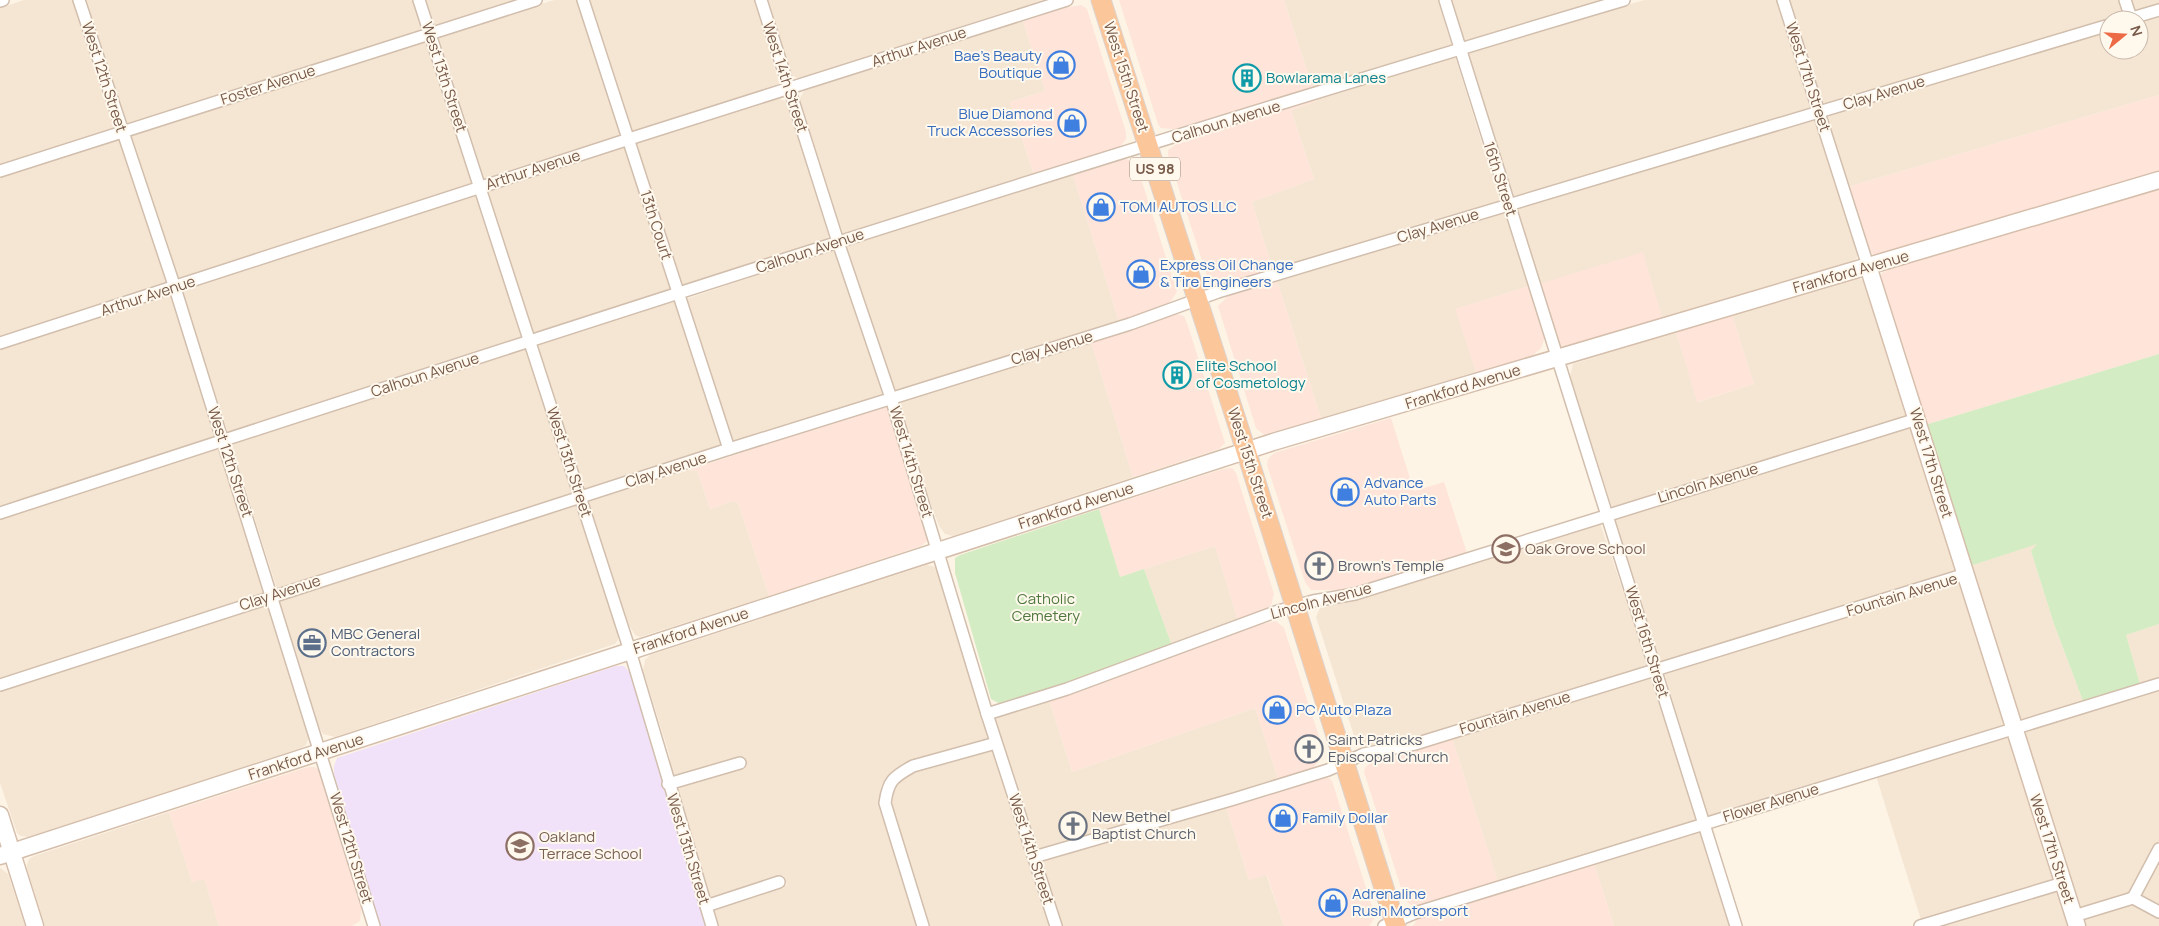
<svg xmlns="http://www.w3.org/2000/svg" width="2159" height="926" viewBox="0 0 2159 926" font-family="Manrope,sans-serif">
<rect width="100%" height="100%" fill="#fdf4e6"/>
<g fill="#f5e6d4">
<polygon points="24,0 74,0 114,128 0,165 0,8"/>
<polygon points="85,0 413,0 423,30 126,124"/>
<polygon points="426,0 518,0 435,26"/>
<polygon points="554,0 577,0 621,136 484,180 438,37"/>
<polygon points="590,0 755,0 779,83 777,87 633,132"/>
<polygon points="765,0 1043,0 799,79 790,74"/>
<polygon points="1284,0 1438,0 1452,46 1313,89"/>
<polygon points="1451,0 1605,0 1464,42"/>
<polygon points="1644,0 1777,0 1811,109 1512,197 1467,52"/>
<polygon points="1790,0 2119,0 2124,15 1823,105"/>
<polygon points="2132,0 2159,0 2159,4 2136,11"/>
<polygon points="2159,16 2159,95 1848,187 1826,116 2109,31 2109,50 2139,50 2139,22"/>
<polygon points="1023,21 1045,91 1010,102 1034,175 848,235 841,233 798,102 804,91"/>
<polygon points="426,40 472,184 179,280 130,134"/>
<polygon points="1455,56 1500,201 1273,270 1252,202 1314,179 1291,110 1317,101 1316,99"/>
<polygon points="778,98 785,101 788,106 829,233 828,241 684,286 680,283 636,143"/>
<polygon points="1814,119 1857,250 1857,258 1850,264 1663,320 1539,284 1516,208"/>
<polygon points="118,138 167,284 0,338 0,177"/>
<polygon points="624,146 671,290 534,334 487,191"/>
<polygon points="1073,175 1119,322 895,391 846,245"/>
<polygon points="475,195 522,338 228,433 182,291"/>
<polygon points="1504,211 1529,286 1456,309 1476,372 1321,418 1277,281"/>
<polygon points="834,249 883,394 733,442 686,299"/>
<polygon points="1851,279 1861,279 1867,284 1909,416 1612,507 1570,377 1573,364 1676,332 1698,402 1754,384 1732,315"/>
<polygon points="170,295 216,437 0,507 0,349"/>
<polygon points="674,300 721,446 585,491 537,344"/>
<polygon points="1091,342 1133,477 953,536 945,534 939,526 918,470 898,401"/>
<polygon points="525,348 573,495 277,589 231,444"/>
<polygon points="1912,426 1958,571 1882,596 1660,662 1614,518"/>
<polygon points="219,448 265,593 0,679 0,520"/>
<polygon points="689,470 697,471 710,509 733,501 738,503 769,596 640,637 635,635 629,625 588,501"/>
<polygon points="577,505 618,632 618,640 615,644 335,737 323,734 319,727 281,612 280,599"/>
<polygon points="1600,523 1648,665 1555,697 1397,743 1365,748 1356,742 1316,617 1320,608 1356,599"/>
<polygon points="2038,543 2031,551 2054,624 2083,701 2018,721 1970,566"/>
<polygon points="1215,546 1238,621 1172,646 1144,569"/>
<polygon points="927,565 936,567 989,739 899,768 881,786 879,805 917,926 719,926 714,909 787,885 783,875 710,899 676,788 747,766 744,756 673,777 669,754 643,670 645,660 650,655"/>
<polygon points="1961,582 2006,725 1708,817 1664,672 1886,606"/>
<polygon points="268,603 308,730 309,737 306,745 301,748 28,837 21,836 17,833 0,783 0,692"/>
<polygon points="2159,624 2159,678 2140,684 2126,635"/>
<polygon points="1651,676 1696,821 1498,882 1452,738"/>
<polygon points="2159,690 2159,926 2083,926 2024,733 2026,731"/>
<polygon points="1049,700 1072,772 1255,708 1278,779 1039,850 994,717"/>
<polygon points="2009,735 2055,880 1921,920 1876,776"/>
<polygon points="992,750 1049,926 930,926 891,802 893,788 906,777 915,771"/>
<polygon points="1226,807 1249,880 1266,874 1284,926 1062,926 1042,860"/>
<polygon points="169,812 192,882 204,878 219,926 45,926 27,869 27,864 29,859 34,856"/>
<polygon points="1699,831 1729,926 1614,926 1594,864"/>
<polygon points="0,868 8,874 25,926 0,926"/>
<polygon points="2058,891 2070,926 1940,926"/>
</g>
<g fill="#fee4d9">
<polygon points="1119,0 1284,0 1313,89 1182,130 1161,128 1158,124"/>
<polygon points="1081,5 1087,9 1126,132 1126,139 1120,147 1034,175 1010,102 1045,91 1023,21 1064,8"/>
<polygon points="2159,95 2159,171 1882,255 1875,255 1869,251 1848,187"/>
<polygon points="1316,99 1317,101 1291,110 1314,179 1252,202 1273,270 1225,284 1211,282 1208,279 1168,155 1168,150 1175,145"/>
<polygon points="1124,159 1130,160 1137,166 1177,292 1171,301 1153,312 1119,322 1073,175"/>
<polygon points="2159,189 2159,354 1925,425 1880,278 1882,273 1892,268"/>
<polygon points="1643,252 1663,320 1566,348 1560,346 1539,284"/>
<polygon points="1277,281 1321,418 1264,435 1256,428 1218,306 1228,296"/>
<polygon points="1529,286 1545,337 1541,348 1532,356 1476,372 1455,309"/>
<polygon points="1176,314 1184,316 1187,323 1225,443 1219,449 1133,477 1091,342"/>
<polygon points="1732,315 1754,384 1697,402 1676,332"/>
<polygon points="886,405 927,535 927,541 921,546 769,596 738,503 733,501 710,509 697,471 689,470"/>
<polygon points="1391,418 1414,491 1444,482 1467,553 1348,590 1311,590 1305,582 1267,465 1268,459 1274,453"/>
<polygon points="1232,468 1236,473 1274,594 1271,605 1263,611 1238,621 1215,546 1120,577 1099,509 1223,469"/>
<polygon points="1276,621 1284,628 1323,749 1322,757 1313,768 1278,779 1255,708 1072,772 1049,700 1249,627"/>
<polygon points="1452,738 1498,882 1415,908 1405,900 1364,772 1365,768 1376,758 1410,751"/>
<polygon points="308,767 315,767 321,772 362,905 360,921 352,926 219,926 204,879 192,882 169,812"/>
<polygon points="1321,777 1329,778 1332,781 1374,913 1374,919 1369,926 1284,926 1267,875 1249,880 1226,807"/>
<polygon points="1594,864 1614,926 1413,926 1418,918 1499,892"/>
</g>
<polygon fill="#f1e2fa" points="616,666 624,666 631,674 709,926 380,926 334,774 334,766 337,758"/>
<g fill="#d4ecc3">
<polygon points="2159,354 2159,624 2126,635 2140,684 2083,701 2054,624 2031,551 2037,544 1970,566 1925,425"/>
<polygon points="1099,509 1120,577 1144,569 1172,646 1144,657 1002,705 991,699 955,573 955,558 960,555"/>
</g>
<g fill="none" stroke-linecap="round" stroke-linejoin="round">
<g stroke="#d2bead" stroke-width="14">
<g id="minor">
<polyline points="79,0 175,288 374,926"/>
<polyline points="419,0 630,651 712,926"/>
<polyline points="583,0 729,449"/>
<polyline points="761,0 838,242 891,398 987,714 1056,926"/>
<polyline points="1445,0 1736,926"/>
<polyline points="1783,0 1868,266"/>
<polyline points="2125,0 2131,18"/>
<polyline points="0,1 3,0"/>
<polyline points="2125,20 2159,10"/>
<polyline points="0,171 536,0"/>
<polyline points="0,343 629,139 1067,0"/>
<path d="M0 513C540 337 1080 161 1624 0"/>
<polyline points="0,685 729,449 1130,324 1218,292 2109,25"/>
<polyline points="987,714 1067,689 1275,612 1313,601 1355,594 1917,419"/>
<polyline points="668,784 740,763"/>
<polyline points="1034,857 1234,799 1328,770 1364,754 1415,744 1966,574"/>
<polyline points="2133,898 2159,849"/>
<polyline points="706,906 779,882"/>
<polyline points="2074,916 2133,898 2159,912"/>
<path d="M923 926 885 803C888 781 893 777 913 766L996 743"/>
<polyline points="1384,926 1415,913 2159,684"/>
<polyline points="1920,926 2063,883"/>
</g>
</g>
<g stroke="#d5beab" stroke-width="19">
<g id="secondary">
<polyline points="1868,266 2077,926"/>
<polyline points="0,815 35,926"/>
<polyline points="0,856 1273,442 2159,180"/>
</g>
</g>
<g stroke="#dcd4d0" stroke-width="21">
<polyline id="trunk" points="1101,0 1242,438 1396,926"/>
</g>
<use href="#minor" stroke="#fff" stroke-width="11"/>
<use href="#secondary" stroke="#fff" stroke-width="16"/>
<use href="#trunk" stroke="#fcc69b" stroke-width="19"/>
</g>
<defs>
<g id="shop-ring" transform="scale(1.4375)"><circle r="9.5" fill="#fff8ed" stroke="#3f7fe0" stroke-width="1.5"/><path d="M-5-2.5h2.3a2.7 3.5 0 0 1 5.4 0H5L5.5 6h-11ZM-1.5-2.5h3a1.5 2.3 0 0 0-3 0Z" fill="#3f7fe0"/></g>
<g id="building-ring" transform="scale(1.4375)"><circle r="9.5" fill="#fff8ed" stroke="#0f9aa8" stroke-width="1.5"/><path d="M-4-6H4V6H1V3H-1V6H-4ZM-2.5-4.3h1.7v1.8h-1.7ZM.8-4.3h1.7v1.8H.8ZM-2.5-1h1.7V.8h-1.7ZM.8-1h1.7V.8H.8Z" fill="#0f9aa8"/></g>
<g id="school-ring" transform="scale(1.4375)"><circle r="9.5" fill="#fff8ed" stroke="#8d6e63" stroke-width="1.5"/><path d="M0-5L7-2L0 1L-7-2ZM-4 1L0 2.5L4 1V4Q0 6-4 4Z" fill="#8d6e63"/></g>
<g id="church-ring" transform="scale(1.4375)"><circle r="9.5" fill="#fff8ed" stroke="#6b7280" stroke-width="1.5"/><path d="M-1.2-6h2.4v3.5h3.3v2.4h-3.3V6h-2.4V-.1h-3.3v-2.4h3.3Z" fill="#6b7280"/></g>
<g id="office-ring" transform="scale(1.4375)"><circle r="9.5" fill="#fff8ed" stroke="#5c6f8a" stroke-width="1.5"/><path d="M-6-3h4V-5.5h4V-3h4V5H-6ZM-1-4.5V-3h2v-1.5ZM-6 0V1H6V0Z" fill="#5c6f8a"/></g>
</defs>
<g fill-rule="evenodd">
<use href="#shop-ring" x="1061" y="65"/>
<use href="#building-ring" x="1247" y="78"/>
<use href="#shop-ring" x="1072" y="123"/>
<use href="#shop-ring" x="1101" y="207"/>
<use href="#shop-ring" x="1141" y="274"/>
<use href="#building-ring" x="1177" y="375"/>
<use href="#shop-ring" x="1345" y="492"/>
<use href="#school-ring" x="1506" y="549"/>
<use href="#church-ring" x="1319" y="566"/>
<use href="#office-ring" x="312" y="643"/>
<use href="#shop-ring" x="1277" y="710"/>
<use href="#church-ring" x="1309" y="749"/>
<use href="#shop-ring" x="1283" y="818"/>
<use href="#church-ring" x="1073" y="826"/>
<use href="#school-ring" x="520" y="846"/>
<use href="#shop-ring" x="1333" y="903"/>
</g>
<g text-anchor="middle" stroke-width="4" stroke-linejoin="round" paint-order="stroke">
<rect fill="#fff8ed" stroke="#a0897a" stroke-width="1" x="1130" y="157.5" width="50" height="23" rx="4"/>
<g font-size="14" font-weight="bold" fill="#785a49">
<text x="1155" y="174">US 98</text>
</g>
<g font-size="15" fill="#785a49" stroke="#fff8ed">
<text transform="translate(919 47) rotate(-18)" y="5">Arthur Avenue</text>
<text transform="translate(104 77) rotate(72)" y="5">West 12th Street</text>
<text transform="translate(444 77) rotate(72)" y="5">West 13th Street</text>
<text transform="translate(785 77) rotate(72)" y="5">West 14th Street</text>
<text transform="translate(1126 77) rotate(72)" y="5">West 15th Street</text>
<text transform="translate(1808 77) rotate(72)" y="5">West 17th Street</text>
<text transform="translate(268 85) rotate(-18)" y="5">Foster Avenue</text>
<text transform="translate(1884 93) rotate(-17)" y="5">Clay Avenue</text>
<text transform="translate(1226 122) rotate(-17)" y="5">Calhoun Avenue</text>
<text transform="translate(533 170) rotate(-18)" y="5">Arthur Avenue</text>
<text transform="translate(1500 179) rotate(72)" y="5">16th Street</text>
<text transform="translate(656 225) rotate(72)" y="5">13th Court</text>
<text transform="translate(1438 226) rotate(-17)" y="5">Clay Avenue</text>
<text transform="translate(810 251) rotate(-18)" y="5">Calhoun Avenue</text>
<text transform="translate(1851 272) rotate(-16)" y="5">Frankford Avenue</text>
<text transform="translate(148 296) rotate(-18)" y="5">Arthur Avenue</text>
<text transform="translate(1052 348) rotate(-17)" y="5">Clay Avenue</text>
<text transform="translate(425 375) rotate(-18)" y="5">Calhoun Avenue</text>
<text transform="translate(1463 387) rotate(-17)" y="5">Frankford Avenue</text>
<text transform="translate(230 462) rotate(72)" y="5">West 12th Street</text>
<text transform="translate(569 462) rotate(72)" y="5">West 13th Street</text>
<text transform="translate(911 462) rotate(73)" y="5">West 14th Street</text>
<text transform="translate(1250 463) rotate(72)" y="5">West 15th Street</text>
<text transform="translate(1931 463) rotate(73)" y="5">West 17th Street</text>
<text transform="translate(666 470) rotate(-18)" y="5">Clay Avenue</text>
<text transform="translate(1708 483) rotate(-17)" y="5">Lincoln Avenue</text>
<text transform="translate(1076 506) rotate(-18)" y="5">Frankford Avenue</text>
<text transform="translate(280 593) rotate(-18)" y="5">Clay Avenue</text>
<text transform="translate(1902 595) rotate(-17)" y="5">Fountain Avenue</text>
<text transform="translate(1321 601) rotate(-15)" y="5">Lincoln Avenue</text>
<text transform="translate(691 631) rotate(-18)" y="5">Frankford Avenue</text>
<text transform="translate(1647 642) rotate(73)" y="5">West 16th Street</text>
<text transform="translate(1515 713) rotate(-17)" y="5">Fountain Avenue</text>
<text transform="translate(306 757) rotate(-18)" y="5">Frankford Avenue</text>
<text transform="translate(1771 803) rotate(-17)" y="5">Flower Avenue</text>
<text transform="translate(351 848) rotate(73)" y="5">West 12th Street</text>
<text transform="translate(688 849) rotate(73)" y="5">West 13th Street</text>
<text transform="translate(1031 849) rotate(72)" y="5">West 14th Street</text>
<text transform="translate(2052 849) rotate(72)" y="5">West 17th Street</text>
</g>
<g font-size="15" fill="#366cbe" stroke="#fff8ed" text-anchor="start">
<text x="1042" y="61" text-anchor="end">Bae’s Beauty<tspan x="1042" dy="17">Boutique</tspan></text>
<text x="1053" y="119" text-anchor="end">Blue Diamond<tspan x="1053" dy="17">Truck Accessories</tspan></text>
<text x="1120" y="212">TOMI AUTOS LLC</text>
<text x="1160" y="270">Express Oil Change<tspan x="1160" dy="17">&amp; Tire Engineers</tspan></text>
<text x="1364" y="488">Advance<tspan x="1364" dy="17">Auto Parts</tspan></text>
<text x="1296" y="715">PC Auto Plaza</text>
<text x="1302" y="823">Family Dollar</text>
<text x="1352" y="899">Adrenaline<tspan x="1352" dy="17">Rush Motorsport</tspan></text>
</g>
<g font-size="15" fill="#0d838f" stroke="#fff8ed" text-anchor="start">
<text x="1266" y="83">Bowlarama Lanes</text>
<text x="1196" y="371">Elite School<tspan x="1196" dy="17">of Cosmetology</tspan></text>
</g>
<g font-size="15" fill="#785e54" stroke="#fff8ed" text-anchor="start">
<text x="1525" y="554">Oak Grove School</text>
<text x="539" y="842">Oakland<tspan x="539" dy="17">Terrace School</tspan></text>
</g>
<g font-size="15" fill="#5b616d" stroke="#fff8ed" text-anchor="start">
<text x="1338" y="571">Brown's Temple</text>
<text x="1328" y="745">Saint Patricks<tspan x="1328" dy="17">Episcopal Church</tspan></text>
<text x="1092" y="822">New Bethel<tspan x="1092" dy="17">Baptist Church</tspan></text>
</g>
<g font-size="15" fill="#4f783e" stroke="#fff8ed">
<text x="1046" y="604">Catholic<tspan x="1046" dy="17">Cemetery</tspan></text>
</g>
<g font-size="15" fill="#4e5e75" stroke="#fff8ed" text-anchor="start">
<text x="331" y="639">MBC General<tspan x="331" dy="17">Contractors</tspan></text>
</g>
</g>
<g transform="translate(2124 35) rotate(72)"><circle r="24" fill="#fff8ed" stroke="#c9b9ab"/>
<path d="M0-4L9 19L0 12L-9 19Z" fill="#ec6b46"/>
<text y="-8" font-size="14" font-weight="bold" text-anchor="middle" fill="#785a49">N</text>
</g>
</svg>
